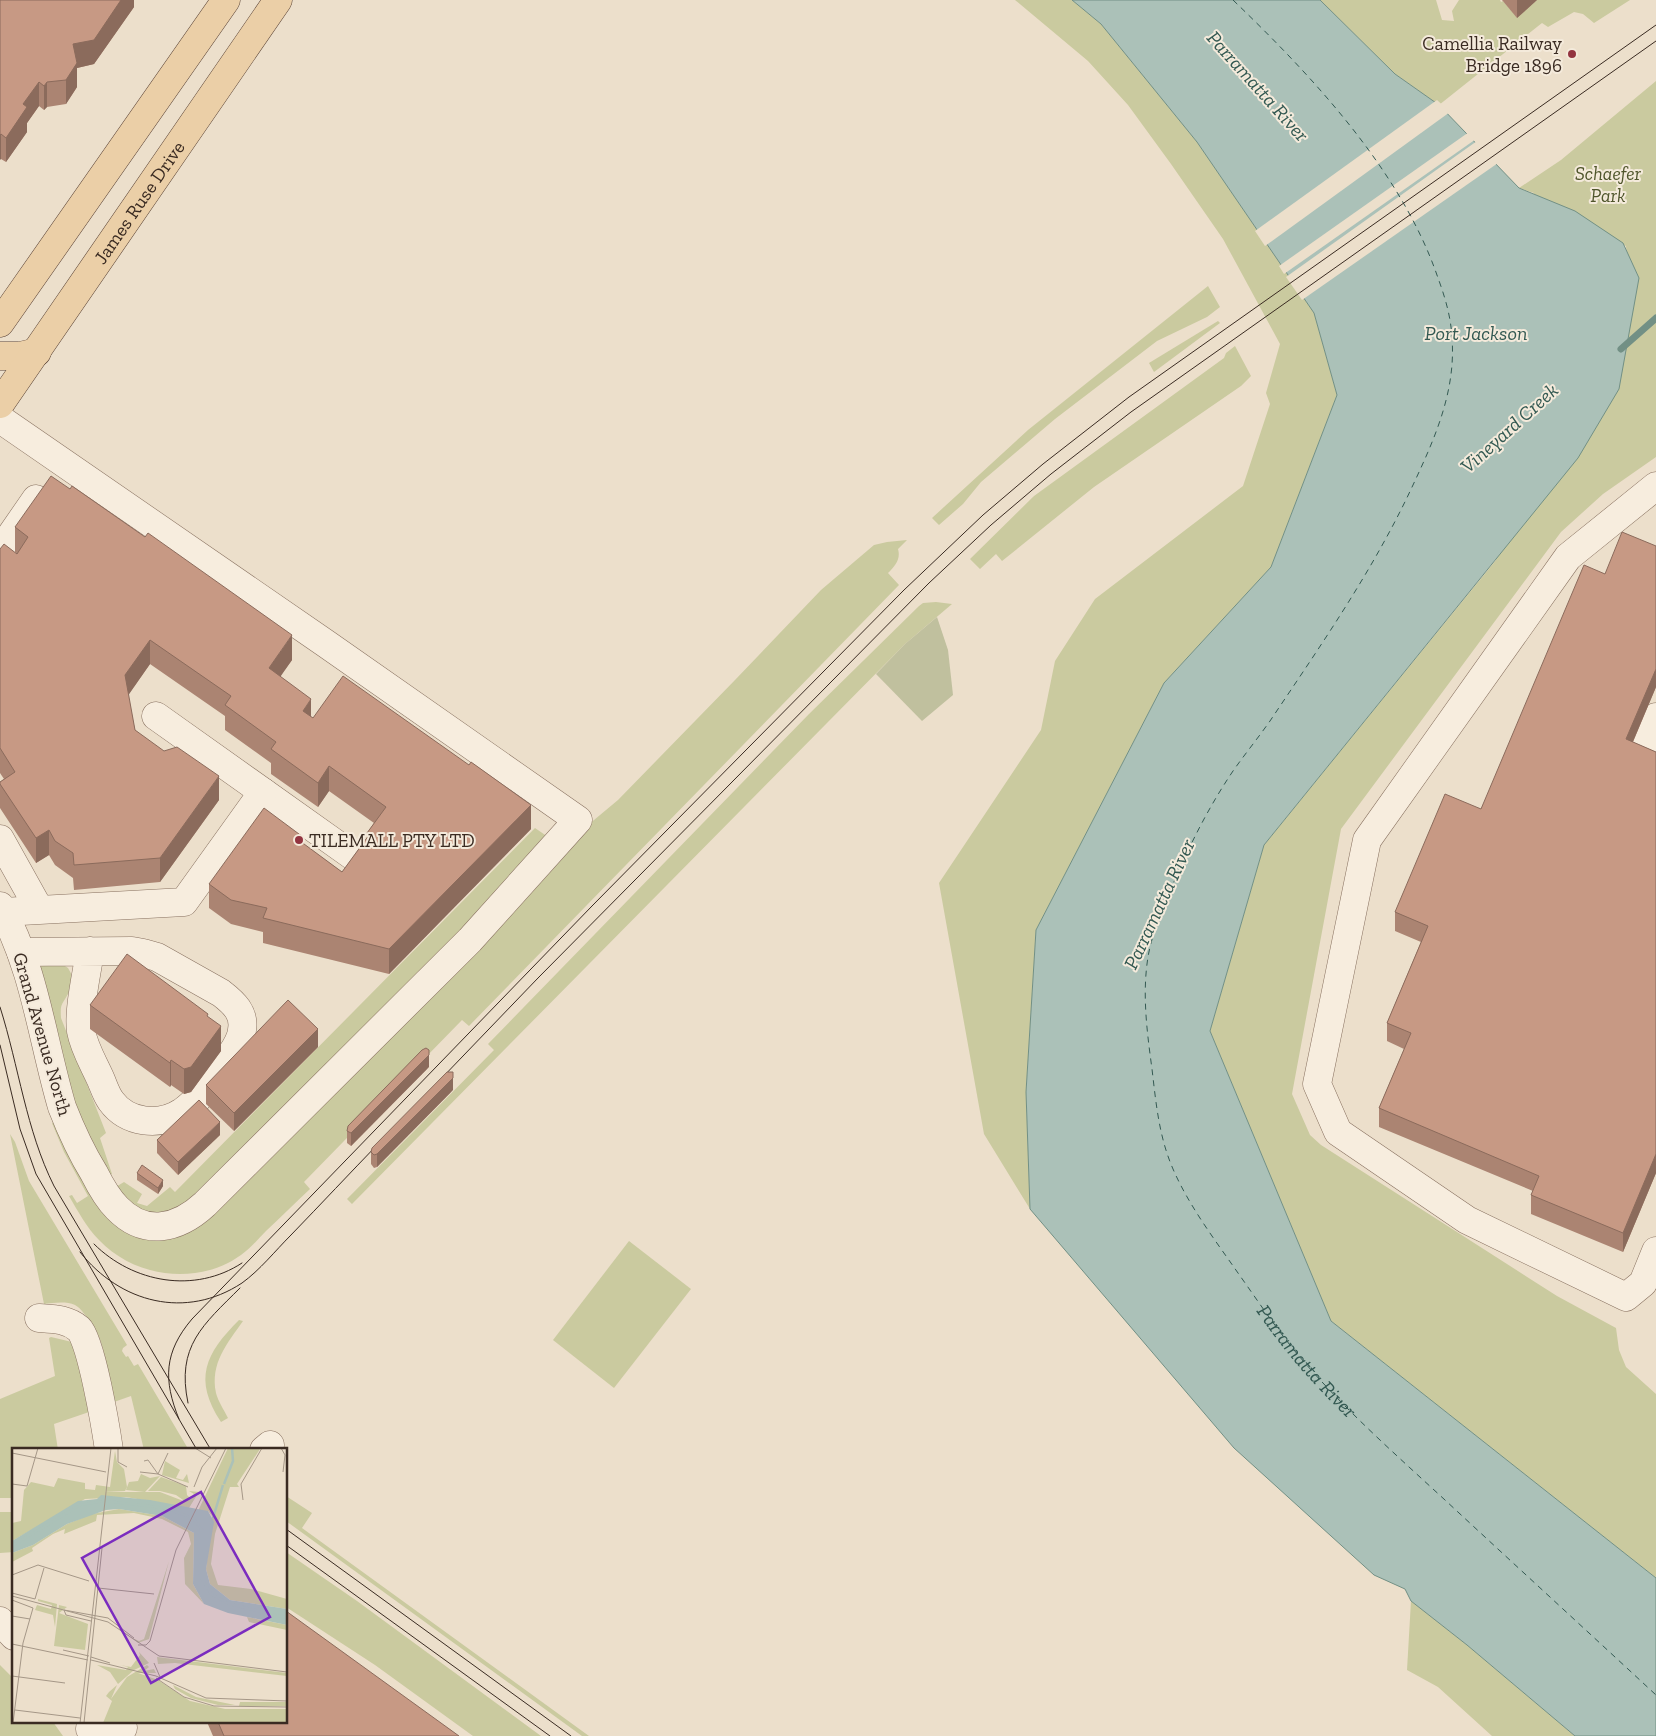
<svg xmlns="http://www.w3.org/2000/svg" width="1656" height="1736" viewBox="0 0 1656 1736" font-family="'Zilla Slab',serif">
<rect width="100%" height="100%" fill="#ecdfcb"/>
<g fill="#caca9f">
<polygon points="1015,0 1072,0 1101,24 1197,142 1314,313 1337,395 1271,567 1164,683 1036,930 1026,1092 1030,1209 984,1134 939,883 1041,730 1055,661 1095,599 1243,486 1270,404 1266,393 1280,344 1223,239 1171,164 1128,105 1088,61"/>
<polygon points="1320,0 1436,0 1442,20 1454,21 1452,11 1459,0 1500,0 1501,2 1503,1 1517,17 1537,0 1630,0 1594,23 1583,14 1574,12 1548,27 1542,23 1439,105 1395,74"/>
<polygon points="1656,81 1656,457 1603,494 1561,532 1341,829 1292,1094 1310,1135 1321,1145 1557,1296 1616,1328 1619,1350 1626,1367 1656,1394 1656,1578 1331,1321 1210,1031 1264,845 1496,560 1500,544 1631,319 1626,246 1528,200 1534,193 1519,188 1561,160"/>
<polygon points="1208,286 1220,307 1207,317 1157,341 1055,419 981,482 963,504 939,525 932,518 1028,430"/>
<polygon points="1218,321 1220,323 1154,372 1149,363"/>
<polygon points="1235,346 1251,376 1241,386 1094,487 1002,561 996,554 980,569 970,559 1034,496 1224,358 1226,353"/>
<path d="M907 540 898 549C901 559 895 566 888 573L899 585 469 1026 462 1020 304 1182 310 1189C295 1203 281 1217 266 1231 258 1239 251 1248 241 1255 198 1286 135 1278 99 1240 86 1227 78 1211 69 1196L72 1195 77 1203 88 1196 64 1152 52 1123 59 1120 101 1196 170 1232 582 830 618 800 735 680 821 590 874 545 887 542Z"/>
<polygon points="936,602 952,604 905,644 352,1204 347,1199 494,1050 488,1044 809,714 919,606 923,603"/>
<polygon points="535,828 551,839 195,1204 149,1217 114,1188 124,1182 142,1194 137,1203 147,1206 170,1187 175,1192"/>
<path d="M54 959 68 968 73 977C71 982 71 989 68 994 62 1005 60 1003 61 1018L106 1133 100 1138 112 1174 107 1177 85 1145 37 962Z"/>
<path d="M10 1134 15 1142 29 1181 127 1345 123 1348 122 1351 126 1357 128 1356 134 1366 138 1364 187 1447 182 1450H144L131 1396 114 1402 108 1397C107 1367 106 1339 86 1316 83 1312 79 1307 75 1305 66 1301 53 1303 44 1304Z"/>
<polygon points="629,1241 691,1289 614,1388 553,1340"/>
<path d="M239 1320 243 1321C227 1344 210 1363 216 1393 218 1401 224 1410 228 1418L221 1422C193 1379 205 1354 239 1320Z"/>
<polygon points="51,1337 72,1342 92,1411 54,1424 58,1450 14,1450 14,1498 0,1498 0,1399 55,1376 49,1338"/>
<polygon points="286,1496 312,1513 302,1528 589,1736 582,1736 286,1521"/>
<polygon points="0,1512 14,1512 14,1552 0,1553"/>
<polygon points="286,1552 357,1601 541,1736 473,1736 375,1665 286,1607"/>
<polygon points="1411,1601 1467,1645 1575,1736 1492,1736 1438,1687 1407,1670"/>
<polygon points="0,1665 14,1679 14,1722 53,1722 63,1736 0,1736"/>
</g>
<polygon fill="#c0c09e" points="937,617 948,650 953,695 922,721 876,674 905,644"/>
<polygon fill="#abc1b8" stroke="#729085" points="1072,0 1320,0 1395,74 1439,105 1519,188 1575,211 1623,243 1639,278 1619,389 1578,458 1264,845 1210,1031 1331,1321 1656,1578 1656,1736 1575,1736 1467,1645 1411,1601 1405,1589 1374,1575 1234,1448 1030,1209 1026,1092 1036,930 1164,683 1271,567 1337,395 1314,313 1197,142 1101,24"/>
<g fill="#ecdfcb">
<polygon points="1437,100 1450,112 1265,246 1255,231"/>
<polygon points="1469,132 1476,139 1284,274 1279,266"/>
<polygon points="1477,141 1498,163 1302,300 1286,277"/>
</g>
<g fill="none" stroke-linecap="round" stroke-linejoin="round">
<polyline stroke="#729085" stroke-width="7" points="1621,349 1656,318"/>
<path stroke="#335952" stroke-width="1" stroke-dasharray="6 5" stroke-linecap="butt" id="s1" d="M1233 0C1313 77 1402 172 1438 278 1445 297 1451 317 1452 338 1456 391 1435 438 1413 485 1374 569 1321 645 1270 721 1258 738 1245 754 1233 771 1208 808 1188 848 1171 889 1162 911 1152 933 1148 957 1142 994 1147 1032 1152 1069 1156 1103 1159 1137 1173 1169 1189 1206 1215 1240 1238 1273 1258 1301 1277 1330 1299 1356 1343 1408 1395 1454 1445 1500 1515 1565 1586 1630 1656 1695"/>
<g stroke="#887160" stroke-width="29">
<g id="minor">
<path d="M0 419 325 643 578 820 470 940 205 1204C178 1229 145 1237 117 1208 107 1198 100 1185 94 1173 81 1152 71 1130 62 1107 42 1039 35 969 0 906"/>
<polyline points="1656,486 1568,557 1367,840 1317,1084 1338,1132 1467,1220 1626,1297 1643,1283 1656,1251"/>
<polyline points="0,551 36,499"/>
<polyline points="156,716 353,856"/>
<polyline points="1640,756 1656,717"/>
<polyline points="0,839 39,909"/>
<polyline points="3,912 184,902 263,792"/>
<path d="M21 952 132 951 143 953 157 957 221 993C234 1003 245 1013 242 1030 241 1043 231 1053 225 1064 214 1080 199 1100 182 1112 159 1127 127 1123 111 1101 106 1094 104 1087 101 1080 94 1064 84 1048 81 1031 78 1010 87 973 90 951"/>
<path d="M39 1318C54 1319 67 1319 79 1329 91 1340 106 1429 109 1450"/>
<polyline points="264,1450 270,1445"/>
<polyline points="0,1621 14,1636"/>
<polyline points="91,1722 90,1729 123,1728"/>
</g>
</g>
<g stroke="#574034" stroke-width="29">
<g id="major">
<polyline points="0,323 226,0"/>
<polyline points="0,356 20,356 37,352"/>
<path id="s2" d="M0 404 278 0"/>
</g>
</g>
<use href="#minor" stroke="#f7edde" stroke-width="28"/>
<use href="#major" stroke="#ebcfa7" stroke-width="28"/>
<g stroke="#3a2b22" stroke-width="1">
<path d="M0 1007C19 1067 26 1130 54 1186L211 1450"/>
<polyline points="0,1045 20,1129 36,1174 197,1450"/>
<polyline points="439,1081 538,978 929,583 991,525 1051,474 1131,412 1656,41"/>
<path d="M94 1244C133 1283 195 1294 242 1263"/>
<path d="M80 1252C120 1303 186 1320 242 1283 260 1270 275 1251 291 1235 321 1204 350 1173 380 1142"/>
<path d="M188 1403C176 1346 203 1325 240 1288"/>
<path d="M179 1419C163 1380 164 1352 192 1319L592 906 904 590 983 515 1043 464 1129 397 1656 25"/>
<polyline points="286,1529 571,1736"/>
<polyline points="286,1545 550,1736"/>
</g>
</g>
<g fill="#ab8472">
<polygon points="0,0 134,0 134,7 94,64 77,68 77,87 66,104 47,107 44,110 39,106 27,123 27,132 6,162 1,159"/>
<polygon points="1502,0 1537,0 1517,18"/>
<polygon points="15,527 292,660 280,676 311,717 531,829 389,974 263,943 263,932 231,924 209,908 209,884 303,844 342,872 367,838 367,833 374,823 329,791 318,807 271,774 271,763 225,730 225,716 150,664 128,695 135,730 219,800 160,882 74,890 73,878 55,865 49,855 36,863 0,808 0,782 4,779 0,773 0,549 17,553 15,552"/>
<polygon points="1656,546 1656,687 1633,742 1656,752 1656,1173 1623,1252 1531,1214 1531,1195 1533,1191 1379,1127 1379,1108 1404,1049 1387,1041 1387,1023 1421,942 1395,931 1395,912 1481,809 1605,574"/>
<polygon points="90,1005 208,1017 221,1051 191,1092 184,1094 171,1085 170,1087 90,1029"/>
<polygon points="318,1047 234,1131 206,1104 206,1085"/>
<polygon points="429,1067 351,1146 347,1143 347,1131"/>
<polygon points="453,1090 377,1167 374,1168 371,1164 371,1152"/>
<polygon points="220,1135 178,1175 157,1153 157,1140"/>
<polygon points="137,1173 163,1186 158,1194 137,1180"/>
<polygon points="207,1722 286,1722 459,1736 213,1736"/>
</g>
<g fill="#8b6b5c">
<polygon points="121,0 134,0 134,7 94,64 77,68 77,87 66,104 66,80 73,44"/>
<polygon points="1517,0 1537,0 1517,18"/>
<polygon points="39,82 39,106 27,123 27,132 6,162 6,138 23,104"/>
<polygon points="47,82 47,107 44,110 44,86"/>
<polygon points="1,134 1,159 0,160 0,135"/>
<polygon points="292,635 292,660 269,693 269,668"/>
<polygon points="150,640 150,664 125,700 125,675"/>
<polygon points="1656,669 1656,687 1626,758 1626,739"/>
<polygon points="311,699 311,723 303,711"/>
<polygon points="329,766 329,791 318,807 318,783"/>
<polygon points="219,776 219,800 160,882 160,858"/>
<polygon points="531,805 531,829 389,974 389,949"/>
<polygon points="49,830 49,855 36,863 36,838"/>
<polygon points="303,837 303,861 300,841"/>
<polygon points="221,1026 221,1051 191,1092 184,1094 184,1069"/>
<polygon points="318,1029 318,1047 234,1131 234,1113"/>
<polygon points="429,1055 429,1067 351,1146 351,1133"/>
<polygon points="171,1060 171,1085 170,1087 170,1063"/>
<polygon points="453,1078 453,1090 377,1167 377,1154"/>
<polygon points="220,1122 220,1135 178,1175 178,1162"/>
<polygon points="1656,1154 1656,1173 1623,1252 1623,1233"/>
<polygon points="163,1180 163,1186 158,1194 158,1188"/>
</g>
<g fill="#c79984" stroke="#8b6b5c">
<polygon points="0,0 121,0 94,40 73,44 77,63 66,80 47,82 44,86 39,82 23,104 27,107 6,138 1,134 0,135"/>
<polygon points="51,476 70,489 72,486 145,537 148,533 292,635 269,668 311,699 303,711 313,718 343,676 469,765 471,762 531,805 389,949 263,918 267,908 231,900 209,884 264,808 303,837 300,841 342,872 369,835 367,833 386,807 329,766 318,783 271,749 276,742 225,705 231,696 150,640 125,675 135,730 164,751 177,747 219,776 160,858 74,865 73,853 55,841 49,830 36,838 0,784 0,782 15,772 0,748 0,549 4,544 17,554 28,537 15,527"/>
<polygon points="1622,532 1656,546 1656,669 1626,739 1656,752 1656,1154 1623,1233 1531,1195 1539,1176 1379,1108 1411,1033 1387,1023 1428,926 1395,912 1445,794 1481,809 1584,565 1605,574"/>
<polygon points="127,954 208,1014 207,1016 221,1026 191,1067 184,1069 171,1060 170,1063 90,1005"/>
<polygon points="288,1000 318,1029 234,1113 206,1085"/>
<polygon points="426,1048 429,1050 429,1055 351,1133 347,1131 348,1126 422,1050"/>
<polygon points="447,1072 453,1072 453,1078 377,1154 374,1155 371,1152 372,1148"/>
<polygon points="199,1100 220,1122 178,1162 157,1140"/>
<polygon points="142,1165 163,1180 158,1188 137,1173"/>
<polygon points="286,1611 459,1736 224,1736 218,1722 286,1722"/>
</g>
<g fill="#933440" stroke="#f4eadb" stroke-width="2">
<circle cx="1572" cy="54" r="5"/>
<circle cx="299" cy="840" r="5"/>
</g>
<g text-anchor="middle" stroke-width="4" stroke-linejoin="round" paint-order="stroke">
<g font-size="19" fill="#3a2b22" stroke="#f4eadb" text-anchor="end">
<text x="1562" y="50">Camellia Railway<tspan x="1562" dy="22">Bridge 1896</tspan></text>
<text x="309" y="847" text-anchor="start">TILEMALL PTY LTD</text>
</g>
<g font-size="19" font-style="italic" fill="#4f552b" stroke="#f4eadb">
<text x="1608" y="180">Schaefer<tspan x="1608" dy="22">Park</tspan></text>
</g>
<g font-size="19" fill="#3a2b22" stroke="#f4eadb">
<text dy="7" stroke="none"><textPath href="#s2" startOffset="245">James Ruse Drive</textPath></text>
<text transform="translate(43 1034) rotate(74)" y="7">Grand Avenue North</text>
</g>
<g font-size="20" font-style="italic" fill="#335952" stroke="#f4eadb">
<text transform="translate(1258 86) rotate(48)" y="7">Parramatta River</text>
<text x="1476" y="340">Port Jackson</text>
<text transform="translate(1509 428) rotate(-42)" y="7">Vineyard Creek</text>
<text transform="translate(1159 904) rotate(-65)" y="7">Parramatta River</text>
<text dy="7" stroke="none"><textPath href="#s1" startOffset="1558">Parramatta River</textPath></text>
</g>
</g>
<g transform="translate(12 1448)">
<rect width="275" height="275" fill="#ecdfcb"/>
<path d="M216 0 248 1 225 36 227 39H218L203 86 199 116 206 137 239 141 275 151V161L218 152 198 136 194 121 200 68 196 63H186ZM103 3 105 14 112 21 115 39 113 43 92 44H148L174 54 164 47 148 43H136L149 29 174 38 175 47 179 51 182 46 177 43 187 44 193 34 177 60 114 49 73 51 0 93V75L9 73 12 42 19 34 42 39 46 30 73 35V41L83 42 84 37 98 39ZM153 13 168 22 164 30 171 32 175 26 177 35 150 27ZM129 26 138 30 148 28 133 44 114 42 117 34 126 33ZM107 61 150 68 182 85 181 136 192 156 173 136 172 110 179 96 176 84 150 71 122 65 85 67 84 73 52 86 53 81 41 86 20 100 21 103 0 114V105L21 97 55 76 80 66ZM157 113 137 191 126 195 118 189 127 193 132 191ZM26 151 45 156 43 179 41 167 23 162 25 157 39 161 40 157 26 153ZM47 157 55 159 47 165 76 176 73 202 42 198ZM235 169 275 177V182L237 174ZM127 204 137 215 122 222 106 236 98 224 85 217 114 222 116 219 108 217 119 219 128 207ZM145 209 275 225V228L163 215 146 216ZM135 217 137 219 132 223 142 221 144 225H126L146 232 178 253 213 261H275V275H91L100 253 94 248 97 244 105 237 99 251 115 229ZM161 237 184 249 223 257H206L179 250 163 241ZM228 254H275V258H227Z" fill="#caca9f"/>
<path d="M89 47 138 52 196 63 202 74 194 121 198 136 218 152 275 161V177L216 165 192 156 181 136 182 85 150 68 107 61 94 62 55 76 21 97 0 105V93L66 53 85 51Z" fill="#abc1b8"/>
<path fill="none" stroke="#abc1b8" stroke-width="2.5" d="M212 36 221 13 220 0M94 53 153 60 181 70 190 82V131L199 146 218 156 275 170M201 70 211 37M0 98 68 57 90 53"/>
<path fill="none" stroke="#a59787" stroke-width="1" d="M106 0V14L115 19M183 0 199 10M269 0 273 7 271 24M0 5 94 24M132 13 136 12 146 26 176 39M128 24 146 26 156 5M0 36 15 38 26 0M182 39 190 19 205 0M231 52 229 36 250 0M0 127 26 117 77 133M86 140 142 146M0 145 23 151 32 120M0 148 96 174 147 208 275 224M0 152 21 160 11 195 1 275M0 168 18 171M79 173 54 167 52 162 96 170 122 190M0 196 76 212M126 197H134L138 193 164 102 214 0M51 202 77 208M79 209 98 215M79 212 144 228 194 250 275 253M142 215 148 229M0 228 53 235M144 230 172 249 202 258 275 259M3 262 68 270M68 275 99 0M72 275 90 100"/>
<path fill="#7b2cbf" fill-opacity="0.15" stroke="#7b2cbf" stroke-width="2.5" d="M189 44 258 169 139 235 70 110Z"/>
<rect width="275" height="275" fill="none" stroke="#3a2b22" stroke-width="2.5"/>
</g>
</svg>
